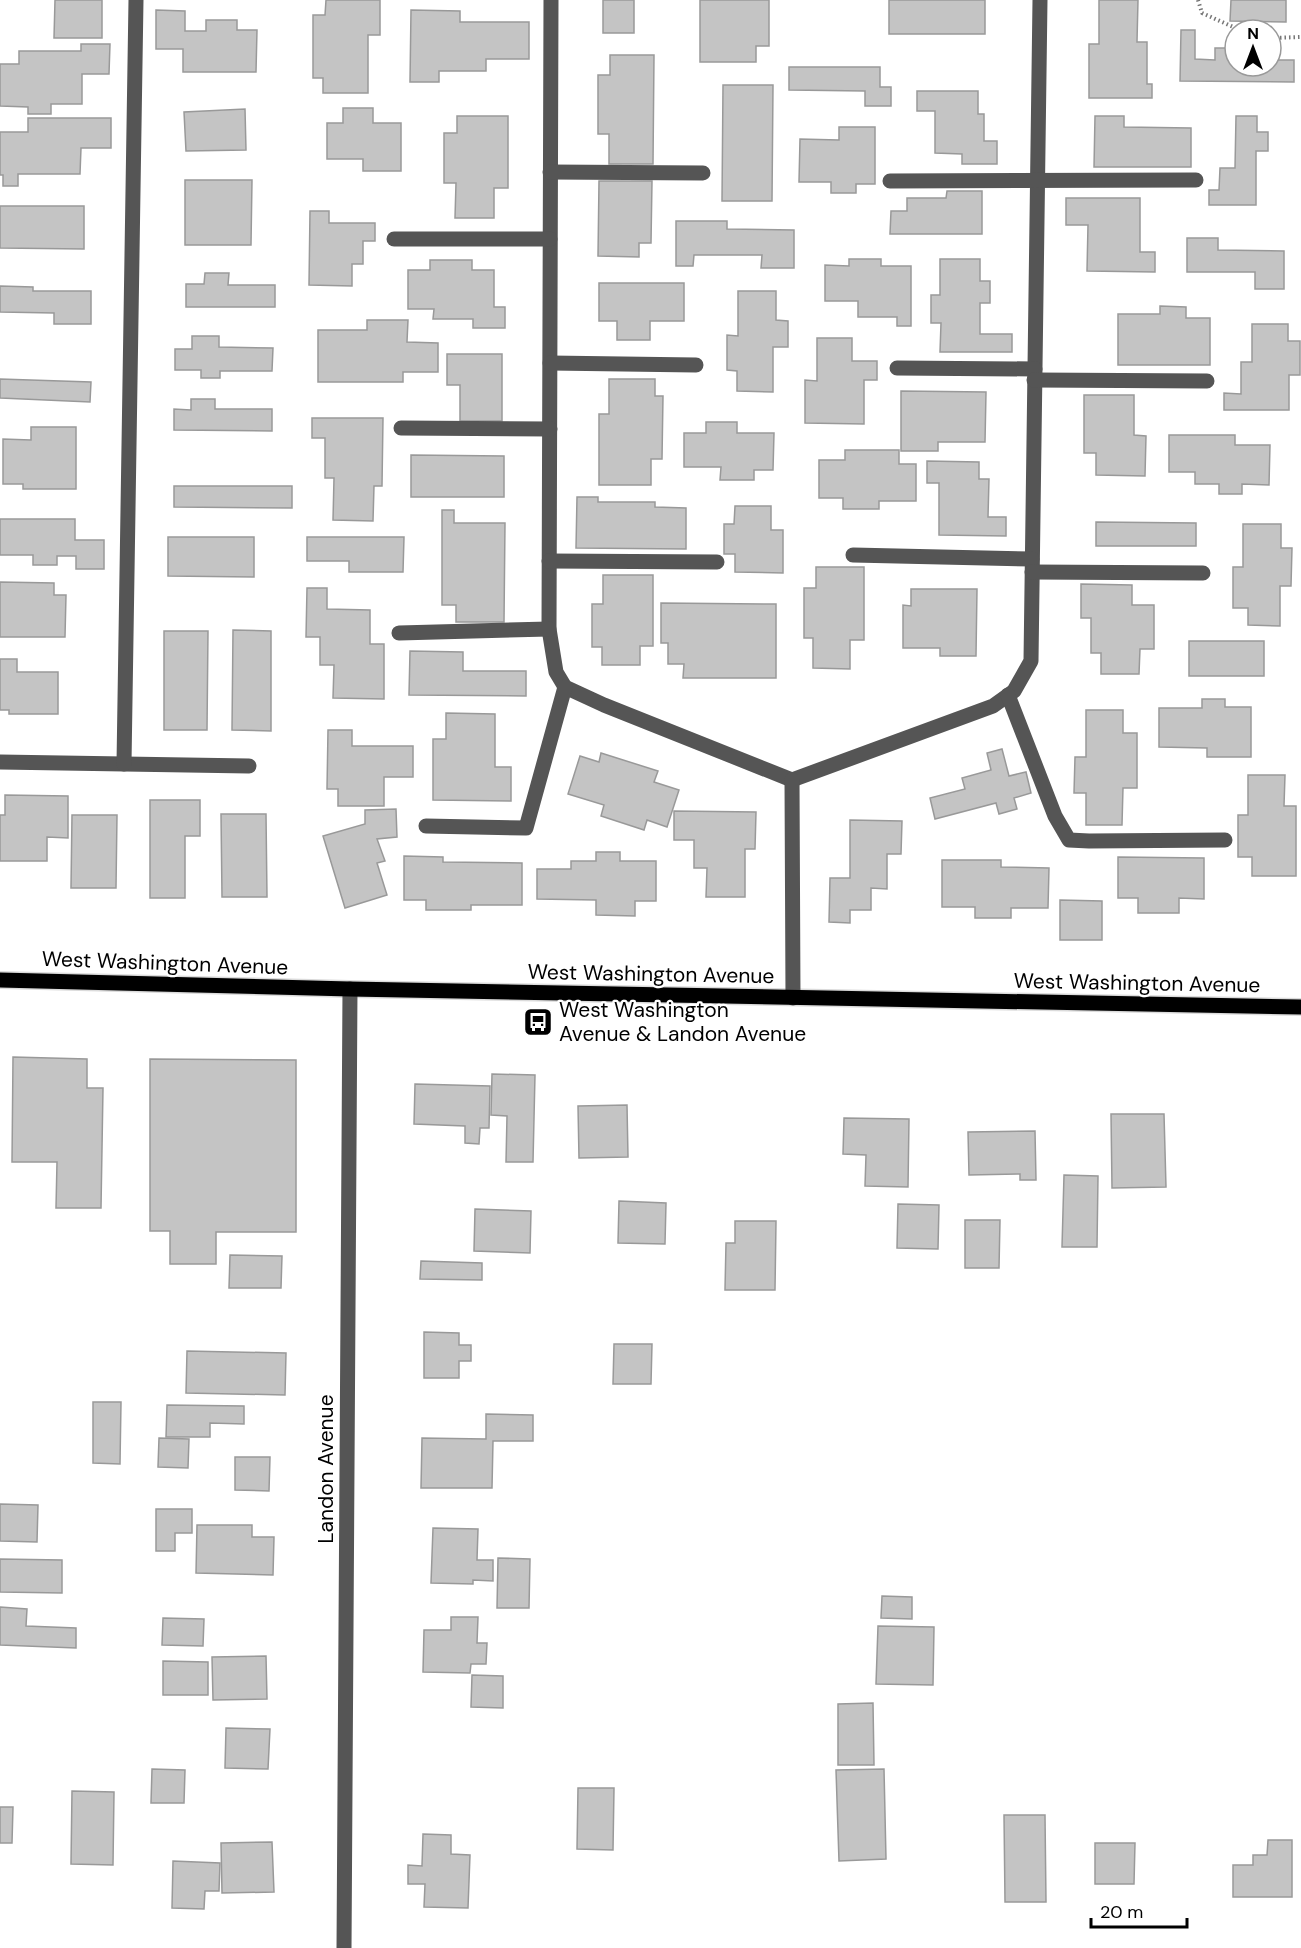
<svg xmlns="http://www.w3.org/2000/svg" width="1301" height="1948" viewBox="0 0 1301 1948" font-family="'DM Sans',sans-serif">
<rect width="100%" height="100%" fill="#fff"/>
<g fill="#c4c4c4" stroke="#999" stroke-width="1.5">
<polygon points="55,0 102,0 102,38 54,38"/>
<polygon points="326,0 380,0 380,35 368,35 368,93 323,93 323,78 313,78 313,15 325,15"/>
<rect x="603" y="0" width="31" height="33"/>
<polygon points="700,0 769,0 769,46 756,46 756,62 700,62"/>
<rect x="889" y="0" width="96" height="34"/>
<polygon points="1099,0 1138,0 1137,42 1147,42 1147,84 1152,84 1152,98 1089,98 1089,44 1099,44"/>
<polygon points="1231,0 1286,0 1286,22 1230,21"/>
<polygon points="156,10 185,11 185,31 206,31 206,20 237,20 237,30 257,30 256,72 183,72 183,49 156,49"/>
<polygon points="411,10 460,11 460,22 529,22 529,59 486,59 486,71 439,71 439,82 410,82"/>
<polygon points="1181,30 1195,30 1195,59 1215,60 1215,48 1235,48 1235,66 1271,66 1271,60 1294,60 1294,82 1180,81"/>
<polygon points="81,44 110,44 109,74 82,74 82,104 51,104 51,114 28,114 28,107 0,106 0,64 19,64 19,51 81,51"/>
<polygon points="610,55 654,55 653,164 609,164 609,134 598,134 598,75 610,75"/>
<polygon points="789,67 880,67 880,87 891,87 891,106 865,106 865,91 789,90"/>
<polygon points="723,85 773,85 772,201 722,201"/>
<polygon points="917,91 978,91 978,114 984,114 984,141 997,141 997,164 962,164 962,154 935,153 935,111 917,111"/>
<polygon points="343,108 373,108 373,123 401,123 401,171 363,171 363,159 327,159 327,123 343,123"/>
<polygon points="245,109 246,150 186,151 184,112"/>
<polygon points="457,116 508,116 508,188 494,188 494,218 455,218 456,183 444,183 444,133 457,133"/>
<polygon points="1095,116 1124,116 1124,127 1191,128 1191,167 1094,167"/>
<polygon points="1236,116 1257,116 1257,132 1268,132 1268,151 1256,151 1256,205 1209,205 1209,190 1219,190 1220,168 1235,168"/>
<polygon points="28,118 111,118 111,148 81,148 80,174 18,174 18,186 3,186 3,175 0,175 0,132 28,132"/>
<polygon points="839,127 875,127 875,184 856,184 856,193 831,193 831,182 799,182 800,139 839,140"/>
<polygon points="185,180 252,180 251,245 185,245"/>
<polygon points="599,181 652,181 651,243 639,243 639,257 598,256"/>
<polygon points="947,191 982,191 982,234 890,234 891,211 907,211 907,198 946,198"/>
<polygon points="1066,198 1140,198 1140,252 1155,252 1155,272 1087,271 1088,225 1066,225"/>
<polygon points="0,206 84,206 84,249 0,248"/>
<polygon points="310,211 329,211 329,223 375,223 375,241 363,241 363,264 352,264 352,286 309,285"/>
<polygon points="676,221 727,221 727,229 794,230 794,268 761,268 762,255 694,255 693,266 676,266"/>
<polygon points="1187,238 1218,238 1218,250 1284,251 1284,289 1255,289 1255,272 1187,272"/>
<polygon points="849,259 881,259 881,266 911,266 911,326 897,326 897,317 858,317 858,301 825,301 825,265 849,266"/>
<polygon points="940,259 980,259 980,281 990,281 990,303 980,303 980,334 1012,334 1012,352 940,352 941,323 931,323 931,295 940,295"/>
<polygon points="430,260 472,260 472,270 494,270 494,307 505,307 505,328 473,328 473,319 433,319 434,309 408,309 408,270 430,270"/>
<polygon points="205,273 229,273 228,285 275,285 275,307 186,307 186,284 204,284"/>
<polygon points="599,283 684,283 684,321 650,321 650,340 617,340 617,321 599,321"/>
<polygon points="0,286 33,287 33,291 91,291 91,324 54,324 54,313 0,312"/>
<polygon points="738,291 776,291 776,320 788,321 788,347 773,347 773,392 737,391 737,371 727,370 727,335 738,336"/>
<polygon points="1160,306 1186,307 1186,318 1210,318 1210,365 1118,365 1118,314 1160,314"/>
<polygon points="367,320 408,320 407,342 438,343 438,372 403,372 403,382 318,382 318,330 367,330"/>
<polygon points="1252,324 1288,324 1288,341 1300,341 1300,375 1289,375 1289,410 1224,410 1224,393 1241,394 1241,362 1252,362"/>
<polygon points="192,336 219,336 219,347 273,348 272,371 220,371 220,378 201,378 201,370 175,370 175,349 192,349"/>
<polygon points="817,338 852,338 852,361 877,361 877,380 864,380 864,424 805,423 805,380 817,381"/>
<polygon points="447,354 502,354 502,421 460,421 460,385 447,385"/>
<polygon points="0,379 91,382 90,402 0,398"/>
<polygon points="609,379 655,379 655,396 663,396 662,459 651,459 651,485 599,485 599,414 609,414"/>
<polygon points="901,391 986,392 985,442 938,442 938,451 901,451"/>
<polygon points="1084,395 1134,395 1134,435 1146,436 1145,476 1096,475 1096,453 1084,453"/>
<polygon points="191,399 215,399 215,409 272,409 272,431 174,430 174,409 191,410"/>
<polygon points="312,418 383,418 382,486 374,486 373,521 333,520 334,478 325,478 325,438 312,438"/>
<polygon points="706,422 737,422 737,433 774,433 773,470 754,470 754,480 720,480 721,467 684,467 684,433 706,433"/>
<polygon points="31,427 76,427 76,489 23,489 23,484 3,484 3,439 31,440"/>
<polygon points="1169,435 1235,435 1235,445 1270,445 1269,485 1242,484 1242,494 1219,494 1219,484 1195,484 1195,472 1169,472"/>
<polygon points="845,450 899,450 899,464 916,464 916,501 879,501 879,509 843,509 843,498 819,498 819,460 845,460"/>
<polygon points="411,455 504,456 504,497 411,497"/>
<polygon points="927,461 979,462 979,479 989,479 988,517 1006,517 1006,536 939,535 939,483 927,483"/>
<polygon points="174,486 292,486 292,508 174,507"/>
<polygon points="577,497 598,497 598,502 655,502 655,507 686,508 686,549 576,548"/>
<polygon points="735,506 771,506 771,530 783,530 783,573 735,572 735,554 724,554 724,524 734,524"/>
<polygon points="442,510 454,510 454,523 505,523 504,622 456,622 456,605 442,605"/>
<polygon points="0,519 75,519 75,540 104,540 104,569 76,569 76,556 57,556 57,565 33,565 33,555 0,555"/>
<polygon points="1096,522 1196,523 1196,546 1096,546"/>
<polygon points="1243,524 1281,524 1281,548 1292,548 1291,586 1280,586 1280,626 1248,625 1248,608 1233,608 1233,567 1243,567"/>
<polygon points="168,537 254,537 254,577 168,576"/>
<polygon points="307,537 404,537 403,572 349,572 349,561 307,561"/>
<polygon points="816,567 864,567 864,640 850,640 850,669 813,668 813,638 804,638 804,588 816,588"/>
<polygon points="603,575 653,575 653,646 640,646 640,665 602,665 602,647 592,647 592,604 603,604"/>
<polygon points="0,582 54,583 54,595 66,595 65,637 0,637"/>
<polygon points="1081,584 1132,585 1132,605 1154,605 1154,649 1140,649 1139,674 1101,674 1101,653 1091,653 1091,618 1081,618"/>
<polygon points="307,588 327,588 327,609 370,610 370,644 384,644 384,699 333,698 334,665 320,665 320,637 306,637"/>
<polygon points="911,589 977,589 976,656 940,656 940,648 903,648 903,605 911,606"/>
<polygon points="661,603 776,604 776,678 683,678 684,664 668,664 668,643 661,643"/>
<polygon points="233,630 271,631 271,731 232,730"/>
<polygon points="164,631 208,631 207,730 164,730"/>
<rect x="1189" y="641" width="75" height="35"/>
<polygon points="410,651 463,652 463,671 526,671 526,696 409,695"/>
<polygon points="0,659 17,659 17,672 58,672 58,714 9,714 9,710 0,710"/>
<polygon points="1202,699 1225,699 1225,707 1251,707 1251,757 1207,757 1207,748 1159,747 1159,708 1202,708"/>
<polygon points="1086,710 1123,710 1123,733 1137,733 1137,788 1123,788 1122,825 1086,825 1086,793 1074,793 1075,757 1086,757"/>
<polygon points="446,713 495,714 495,767 511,767 511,801 433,800 433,739 446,739"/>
<polygon points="328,730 352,730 352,746 413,746 413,777 384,777 384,806 338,806 338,789 327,789"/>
<polygon points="1002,749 1009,776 1026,772 1031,793 1014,798 1017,809 999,814 996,803 935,819 930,798 965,789 962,778 991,770 987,753"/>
<polygon points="601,753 658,771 654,782 679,790 667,827 647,820 644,830 601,816 604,805 568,794 580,756 599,762"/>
<polygon points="1248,775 1285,775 1284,806 1296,806 1296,876 1252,876 1252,857 1238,857 1238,815 1248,815"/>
<polygon points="5,795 68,796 68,838 47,837 47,861 0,861 0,815 5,815"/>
<polygon points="150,800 200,800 200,836 185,836 185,898 150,898"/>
<polygon points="396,809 397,837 377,839 385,861 377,863 387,895 345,908 323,836 365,824 365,810"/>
<polygon points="674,811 756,812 755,849 745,849 745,897 706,897 707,868 694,868 694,840 674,840"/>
<polygon points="221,814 266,814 267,897 222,897"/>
<polygon points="72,815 117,815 116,888 71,888"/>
<polygon points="850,820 902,821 901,854 887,854 887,889 871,888 871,910 850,910 850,923 829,922 830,878 850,878"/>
<polygon points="596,852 620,852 620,861 656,861 656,901 635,901 635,916 596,915 596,900 537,899 537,869 571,869 571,861 596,861"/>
<polygon points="404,856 443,857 443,862 522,863 522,905 471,905 471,910 426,910 426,900 404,900"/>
<polygon points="1118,857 1204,858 1204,899 1179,898 1179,913 1138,913 1138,898 1118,898"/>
<polygon points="942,860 1001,860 1001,867 1049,868 1048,908 1011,908 1011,918 975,918 975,907 942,907"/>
<polygon points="1060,900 1102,901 1102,940 1060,940"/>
<polygon points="13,1057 87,1059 87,1088 103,1088 101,1208 56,1208 57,1162 12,1162"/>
<polygon points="150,1059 296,1060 296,1232 216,1232 216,1264 170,1264 170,1231 150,1231"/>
<polygon points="492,1074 535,1075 533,1162 506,1162 507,1116 491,1115"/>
<polygon points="415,1084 490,1086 489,1128 480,1128 479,1144 465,1143 465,1126 414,1124"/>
<polygon points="627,1105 628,1157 579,1158 578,1106"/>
<polygon points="1111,1114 1164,1114 1166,1187 1112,1188"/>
<polygon points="844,1118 909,1119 908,1187 865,1186 866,1155 843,1154"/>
<polygon points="1035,1131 1036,1180 1020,1180 1020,1174 969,1175 968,1132"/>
<polygon points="1064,1175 1098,1176 1097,1247 1062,1247"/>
<polygon points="619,1201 666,1203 665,1244 618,1243"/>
<polygon points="898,1204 939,1205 938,1249 897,1248"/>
<polygon points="475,1209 531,1211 530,1253 474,1251"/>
<polygon points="965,1220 1000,1220 999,1268 965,1268"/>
<polygon points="735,1221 776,1221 775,1290 725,1290 726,1243 735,1243"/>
<polygon points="230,1255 282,1256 281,1288 229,1288"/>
<polygon points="421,1261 482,1263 482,1280 420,1279"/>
<polygon points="424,1332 459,1333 459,1345 471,1345 471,1361 459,1361 459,1378 424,1378"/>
<polygon points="614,1344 652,1344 651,1384 613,1384"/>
<polygon points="187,1351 286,1353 285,1395 186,1393"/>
<polygon points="93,1402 121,1402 120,1464 93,1463"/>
<polygon points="167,1405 244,1406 244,1424 210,1423 210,1437 166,1437"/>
<polygon points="486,1414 533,1415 533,1441 493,1441 492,1488 421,1488 422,1438 486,1439"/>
<polygon points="159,1438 189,1439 188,1468 158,1467"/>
<polygon points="235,1457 270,1457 269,1491 235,1490"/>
<polygon points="0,1504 38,1505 37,1542 0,1541"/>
<polygon points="156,1509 192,1509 192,1533 175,1533 175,1551 156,1551"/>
<polygon points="197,1525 252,1525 252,1537 274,1537 273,1575 196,1573"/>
<polygon points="433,1528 478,1529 477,1560 493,1560 493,1581 473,1580 473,1584 431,1583"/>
<polygon points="498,1558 530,1559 529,1608 497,1608"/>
<polygon points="0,1559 62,1560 62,1593 0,1592"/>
<polygon points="882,1596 912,1597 912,1619 881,1618"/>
<polygon points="0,1607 27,1609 26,1626 76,1628 76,1648 0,1645"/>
<polygon points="451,1617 478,1617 477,1643 487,1643 486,1664 471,1664 470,1673 423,1672 424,1630 451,1630"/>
<polygon points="163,1618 204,1619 203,1646 162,1645"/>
<polygon points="878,1626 934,1627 933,1685 876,1684"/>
<polygon points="266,1656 267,1699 213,1700 212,1657"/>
<polygon points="163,1661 208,1662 208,1695 163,1695"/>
<polygon points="472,1675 503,1676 503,1708 471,1707"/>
<polygon points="873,1703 874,1765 838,1765 838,1704"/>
<polygon points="226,1728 270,1729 268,1769 225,1768"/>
<polygon points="152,1769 185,1770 184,1803 151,1803"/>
<polygon points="884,1769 886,1859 839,1861 836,1770"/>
<polygon points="578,1788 614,1788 613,1850 577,1849"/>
<polygon points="72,1791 114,1792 113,1865 71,1864"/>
<polygon points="0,1807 13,1807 12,1843 0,1843"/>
<polygon points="1004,1815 1045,1815 1046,1902 1005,1902"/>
<polygon points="423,1834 451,1835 451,1854 470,1855 468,1908 424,1907 425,1884 408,1884 408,1865 422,1866"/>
<polygon points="1268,1840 1292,1840 1292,1897 1233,1897 1233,1865 1253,1865 1253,1855 1267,1855"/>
<polygon points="272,1842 274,1892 222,1893 221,1843"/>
<polygon points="1095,1843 1135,1843 1134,1884 1095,1884"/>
<polygon points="173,1861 220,1863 219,1891 205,1891 204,1909 172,1908"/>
</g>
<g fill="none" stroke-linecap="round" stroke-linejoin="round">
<g stroke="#dbdbdb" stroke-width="18">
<polyline id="major" points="0,980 350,989 1301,1007"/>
</g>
<g stroke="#777" stroke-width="4" stroke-dasharray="1.5 3" stroke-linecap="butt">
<polyline points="1198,0 1202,13 1240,30"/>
<polyline points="1271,38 1301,37"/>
</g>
<g stroke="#555" stroke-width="15">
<polyline points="551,0 549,629 556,672 565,687 604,705 792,780 993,706 1014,691 1031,661 1040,0"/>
<polyline points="550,172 703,173"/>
<polyline points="890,181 1196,180"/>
<polyline points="394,239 550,239"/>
<polyline points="550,363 696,365"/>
<polyline points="897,368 1035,369"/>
<polyline points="1034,380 1207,381"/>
<polyline points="401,428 550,429"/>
<polyline points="853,555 1032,559"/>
<polyline points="549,561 717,562"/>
<polyline points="1032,572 1203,573"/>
<polyline points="399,633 549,629"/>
<polyline points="1008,695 1055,816 1069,840 1089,841 1225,840"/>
<polyline points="0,762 249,766"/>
<polyline points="124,764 136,0"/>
<polyline points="792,780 793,998"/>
<polyline points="426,826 526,828 565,687"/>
<polyline points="344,1948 350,989"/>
</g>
<use href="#major" stroke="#000" stroke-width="15"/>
</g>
<defs>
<g id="bus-square" transform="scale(1.5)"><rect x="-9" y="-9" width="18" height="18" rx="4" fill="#000" stroke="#fff"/><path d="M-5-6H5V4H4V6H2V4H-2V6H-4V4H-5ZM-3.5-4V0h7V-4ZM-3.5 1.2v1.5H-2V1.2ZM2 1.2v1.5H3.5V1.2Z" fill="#fff"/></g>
</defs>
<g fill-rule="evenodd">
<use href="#bus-square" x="538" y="1022"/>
</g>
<g text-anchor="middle" stroke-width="4.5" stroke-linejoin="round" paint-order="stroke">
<g font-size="21" fill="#000" stroke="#fff">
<text transform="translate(165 963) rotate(2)" y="7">West Washington Avenue</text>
<text transform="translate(651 974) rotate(1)" y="7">West Washington Avenue</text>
<text transform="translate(1137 983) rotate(1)" y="7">West Washington Avenue</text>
<text transform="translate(326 1469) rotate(-90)" y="7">Landon Avenue</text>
</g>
<g font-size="21" fill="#000" stroke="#fff" text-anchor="start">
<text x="559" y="1017">West Washington<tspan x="559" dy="24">Avenue &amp; Landon Avenue</tspan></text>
</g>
</g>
<g transform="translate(1253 48)"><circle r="28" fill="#ffffff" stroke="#999999" stroke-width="1.5"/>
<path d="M0-4.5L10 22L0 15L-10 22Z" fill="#000000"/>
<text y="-9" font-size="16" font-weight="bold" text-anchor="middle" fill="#000000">N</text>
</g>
<path d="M1091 1918v9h96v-9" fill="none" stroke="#000000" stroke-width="3"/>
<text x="1100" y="1918" font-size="18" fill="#000000" stroke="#ffffff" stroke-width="4.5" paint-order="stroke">20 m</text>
</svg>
